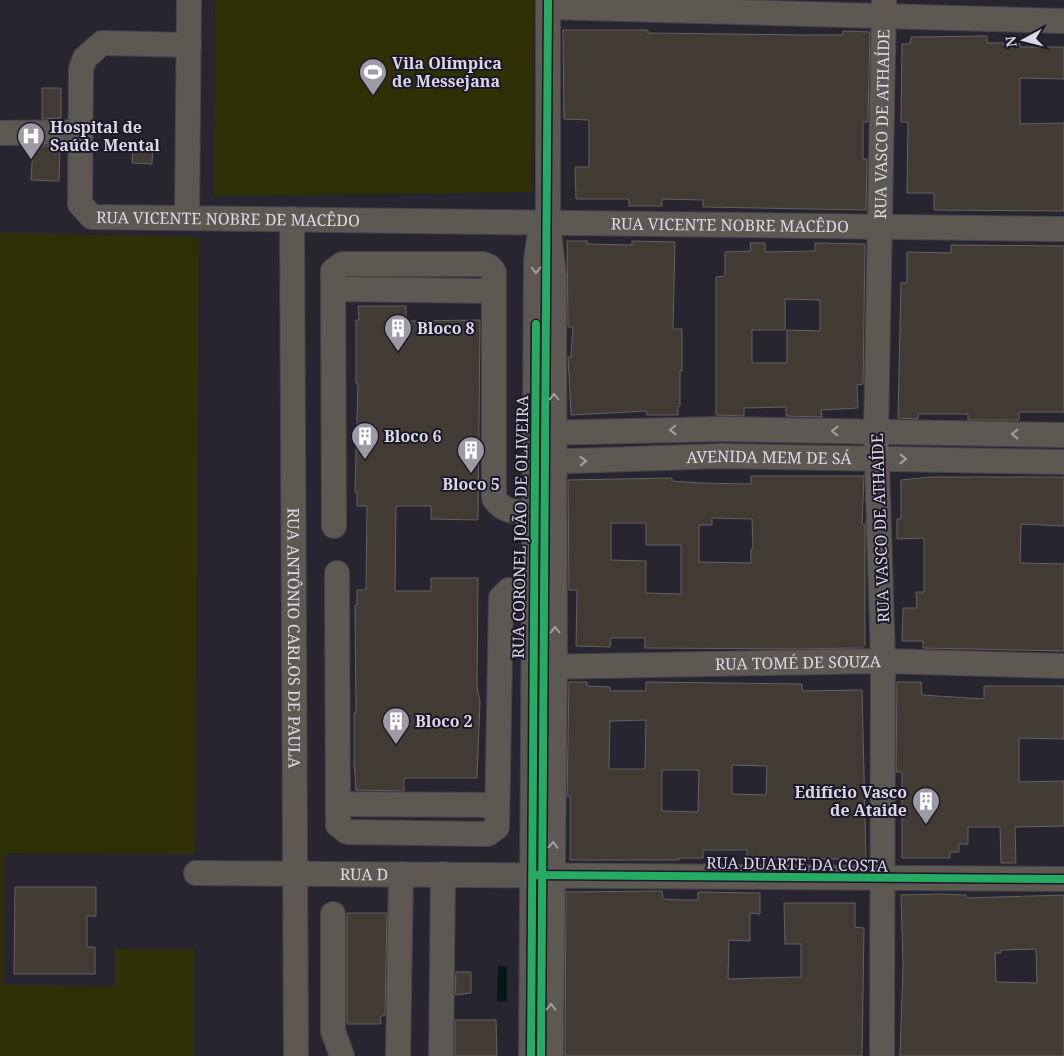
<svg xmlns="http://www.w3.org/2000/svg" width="1064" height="1056" viewBox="0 0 1064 1056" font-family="'Noto Serif',serif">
<rect width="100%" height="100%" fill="#27252f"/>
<g fill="#2f3006">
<polygon points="215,0 534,0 531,192 214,196"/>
<polygon points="0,233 199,237 195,854 4,853 3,985 115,987 115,949 194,949 194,1056 0,1056"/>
</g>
<polygon fill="#081618" points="498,966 507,966 507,1002 497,1001"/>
<g fill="#423b33" stroke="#656263" fill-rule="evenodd">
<polygon points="563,30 648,30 648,33 804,35 843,35 843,31 870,32 868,118 868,122 863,122 863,159 867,159 866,210 703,207 703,200 662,199 662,206 629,206 629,199 576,199 575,167 589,167 589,120 564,119"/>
<polygon points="987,36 987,43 1020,43 1020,47 1064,47 1064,79 1020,78 1020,124 1064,123 1064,211 934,210 934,193 907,193 908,122 901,122 902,44 910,44 911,37"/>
<polygon points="42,88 61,88 61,118 42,119"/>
<polygon points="133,144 153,145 152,164 132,163"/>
<polygon points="33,146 60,146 59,181 31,180"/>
<polygon points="567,241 587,241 587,244 632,245 632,241 675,242 673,329 682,329 682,371 680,371 680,406 678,407 678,415 647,415 646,411 571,415 568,357 571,357 573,327 568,327"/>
<path d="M750 243H765V252L815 251V243L865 244 863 384 857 385 858 408 821 410 822 417 786 416V407L744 408V416L716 415V277L725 276V252L751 251ZM785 299 820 300V331L787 330V363H752V330H785Z"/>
<polygon points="951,245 1064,246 1064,412 1019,412 1019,420 968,420 968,414 918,414 918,419 898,418 901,283 907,283 907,252 951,253"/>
<polygon points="358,306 406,306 406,321 480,320 478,520 431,519 431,506 396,506 395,591 431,591 431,578 478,578 477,687 480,701 477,778 404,778 404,791 356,790 354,762 354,713 356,713 355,605 357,605 357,590 366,590 367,506 357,506 357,492 355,492 358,383 356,383 356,320 359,320"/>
<path d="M751 476H864L862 524H865V645L862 648 799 649 645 648V638H611L610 647 576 646 577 590H569L568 480 672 478V481L699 483 751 484ZM712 518 752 519 753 549H751V563L699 562V525H712ZM611 523H646V545H681V594L646 593V561L611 560Z"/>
<polygon points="932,477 1064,477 1064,526 1021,524 1020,563 1064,564 1064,651 923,648 923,641 902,641 903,608 917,608 916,592 924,592 924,538 897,539 897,519 901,519 901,480"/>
<path d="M569 682H587V686L610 687V691H646V682L802 684V691L862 690 866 859H747V850H703V858H679V860H570V796H567ZM646 720 645 769H609L610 721ZM732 765 767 766 766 795 732 794ZM662 770H699L698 812 662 811Z"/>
<polygon points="897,682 921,682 922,695 984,699 984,686 1064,686 1064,739 1019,738 1019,782 1064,781 1064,826 1015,827 1016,863 1001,863 1000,827 968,827 968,844 959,844 959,852 950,852 950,858 902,858 902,772 896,772"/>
<polygon points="15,887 96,887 96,916 87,916 87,947 95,947 95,974 14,974"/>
<polygon points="662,891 663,899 681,900 698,900 698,892 760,893 760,914 750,913 750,941 729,940 728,979 801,977 801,944 785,944 784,903 855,903 855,927 864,928 862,1056 565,1056 566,892"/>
<path d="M941 894 966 895V898L1064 895V1056H900L903 966 901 895ZM1036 949 1037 983 996 982 995 953H1001V950Z"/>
<polygon points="347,913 387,913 385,1015 380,1017 381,1024 347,1024"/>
<polygon points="456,972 471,972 471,993 455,995"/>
<polygon points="455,1020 496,1020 497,1056 455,1056"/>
</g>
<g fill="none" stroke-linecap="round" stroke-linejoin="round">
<g stroke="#45434b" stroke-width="26">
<g id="minor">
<polyline points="548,0 548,224 554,275 555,667 551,1056"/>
<polyline points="548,7 1064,21"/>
<path id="s1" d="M189 45 102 43 85 58 81 69 80 204 92 217 1064 229"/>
<polyline points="0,133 81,132"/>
<polyline points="187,217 189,0"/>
<path id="s2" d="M292 219 296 1056"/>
<polyline points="334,289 494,291"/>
<polyline points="538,433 723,429 1064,435"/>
<path id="s3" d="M539 462 722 456 1064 462"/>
<path d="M334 526 333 271 342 264H483L490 267 494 272V498C504 514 517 511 534 512"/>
<polyline points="337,573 338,825 347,832 488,834 497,827 501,598 509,590 533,590"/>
<path id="s4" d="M539 667 883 661 1064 666"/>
<polyline points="338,804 497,805"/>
<path id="s5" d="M196 873 1064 879"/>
<polyline points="333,914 333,1031 342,1056"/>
<polyline points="398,1056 401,874"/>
<polyline points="441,1056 443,874"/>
<polyline points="531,1056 536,261 539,239 545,230"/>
<path id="s6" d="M882 1056 883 661 876 432 884 0"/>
</g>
</g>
<use href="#minor" stroke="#5e5853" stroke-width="24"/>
<g stroke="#1c1829" stroke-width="11">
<g id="cycleway">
<polyline points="533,875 1064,879"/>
<polyline points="531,1056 536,324"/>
<polyline points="541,1056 548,0"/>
</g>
</g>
<use href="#cycleway" stroke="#26ab63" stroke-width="8"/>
</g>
<defs><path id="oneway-chevron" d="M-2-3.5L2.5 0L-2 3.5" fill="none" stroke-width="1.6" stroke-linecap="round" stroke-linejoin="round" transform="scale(1.25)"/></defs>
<g stroke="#a39fa3">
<use href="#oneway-chevron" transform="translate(536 270) rotate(90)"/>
<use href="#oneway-chevron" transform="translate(554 397) rotate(-90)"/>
<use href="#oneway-chevron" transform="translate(673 430) rotate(179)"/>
<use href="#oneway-chevron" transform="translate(835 431) rotate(-179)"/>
<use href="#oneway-chevron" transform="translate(1015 434) rotate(-179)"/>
<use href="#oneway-chevron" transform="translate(903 459) rotate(1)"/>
<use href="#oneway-chevron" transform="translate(583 461) rotate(-2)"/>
<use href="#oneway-chevron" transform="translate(555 630) rotate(-90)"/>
<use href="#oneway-chevron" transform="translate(553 845) rotate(-89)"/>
<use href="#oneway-chevron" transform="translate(551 1007) rotate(-90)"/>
</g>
<defs>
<g id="stadium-pin" transform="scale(1.4375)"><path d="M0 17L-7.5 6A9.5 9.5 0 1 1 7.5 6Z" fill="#9c9aa5" stroke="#1c1829"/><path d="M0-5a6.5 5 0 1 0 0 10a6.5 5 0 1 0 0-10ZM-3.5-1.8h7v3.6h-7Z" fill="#fff"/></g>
<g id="hospital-pin" transform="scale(1.4375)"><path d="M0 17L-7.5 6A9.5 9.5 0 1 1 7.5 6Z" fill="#9c9aa5" stroke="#1c1829"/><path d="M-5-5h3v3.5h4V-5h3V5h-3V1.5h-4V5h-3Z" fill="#fff"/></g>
<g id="building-pin" transform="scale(1.4375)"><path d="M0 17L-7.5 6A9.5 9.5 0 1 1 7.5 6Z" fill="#9c9aa5" stroke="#1c1829"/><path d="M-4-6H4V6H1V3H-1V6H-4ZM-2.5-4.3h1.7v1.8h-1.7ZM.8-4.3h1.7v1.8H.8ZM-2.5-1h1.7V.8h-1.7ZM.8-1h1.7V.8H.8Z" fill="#fff"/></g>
</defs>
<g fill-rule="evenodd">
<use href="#stadium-pin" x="373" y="72"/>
<use href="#hospital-pin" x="31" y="136"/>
<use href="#building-pin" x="398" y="328"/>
<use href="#building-pin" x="365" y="436"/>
<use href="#building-pin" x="471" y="450"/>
<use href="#building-pin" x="396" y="721"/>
<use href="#building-pin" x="926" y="801"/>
</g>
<g text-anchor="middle" stroke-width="4" stroke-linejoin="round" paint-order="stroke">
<g font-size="16" font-weight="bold" fill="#dbd9e5" stroke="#1c1829" text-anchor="start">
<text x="392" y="69">Vila Olímpica<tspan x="392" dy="18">de Messejana</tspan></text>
<text x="50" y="133">Hospital de<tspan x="50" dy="18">Saúde Mental</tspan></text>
<text x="417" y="334">Bloco 8</text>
<text x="384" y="442">Bloco 6</text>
<text x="471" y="490" text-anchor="middle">Bloco 5</text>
<text x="415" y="727">Bloco 2</text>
<text x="907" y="798" text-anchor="end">Edifício Vasco<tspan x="907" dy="18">de Ataide</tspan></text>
</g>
<g font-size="16" fill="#dbd9e5" stroke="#1c1829">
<text dy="6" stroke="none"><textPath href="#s6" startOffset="932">RUA VASCO DE ATHAÍDE</textPath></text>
<text dy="6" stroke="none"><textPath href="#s1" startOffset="410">RUA VICENTE NOBRE DE MACÊDO</textPath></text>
<text dy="6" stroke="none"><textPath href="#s1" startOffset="912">RUA VICENTE NOBRE MACÊDO</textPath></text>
<text dy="6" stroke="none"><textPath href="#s3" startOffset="230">AVENIDA MEM DE SÁ</textPath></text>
<text transform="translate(520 527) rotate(-89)" y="6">RUA CORONEL JOÃO DE OLIVEIRA</text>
<text transform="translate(880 528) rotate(-92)" y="6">RUA VASCO DE ATHAÍDE</text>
<text dy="6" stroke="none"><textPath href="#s2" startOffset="419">RUA ANTÔNIO CARLOS DE PAULA</textPath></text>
<text dy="6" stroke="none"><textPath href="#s4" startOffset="259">RUA TOMÉ DE SOUZA</textPath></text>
<text transform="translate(797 864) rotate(1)" y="6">RUA DUARTE DA COSTA</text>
<text dy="6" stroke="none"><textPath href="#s5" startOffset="168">RUA D</textPath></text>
</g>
</g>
<g transform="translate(1024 40) rotate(263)" stroke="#1c1829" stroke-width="4" paint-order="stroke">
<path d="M0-4L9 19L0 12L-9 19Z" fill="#dbd9e5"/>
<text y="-8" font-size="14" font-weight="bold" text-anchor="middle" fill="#dbd9e5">N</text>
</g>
</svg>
